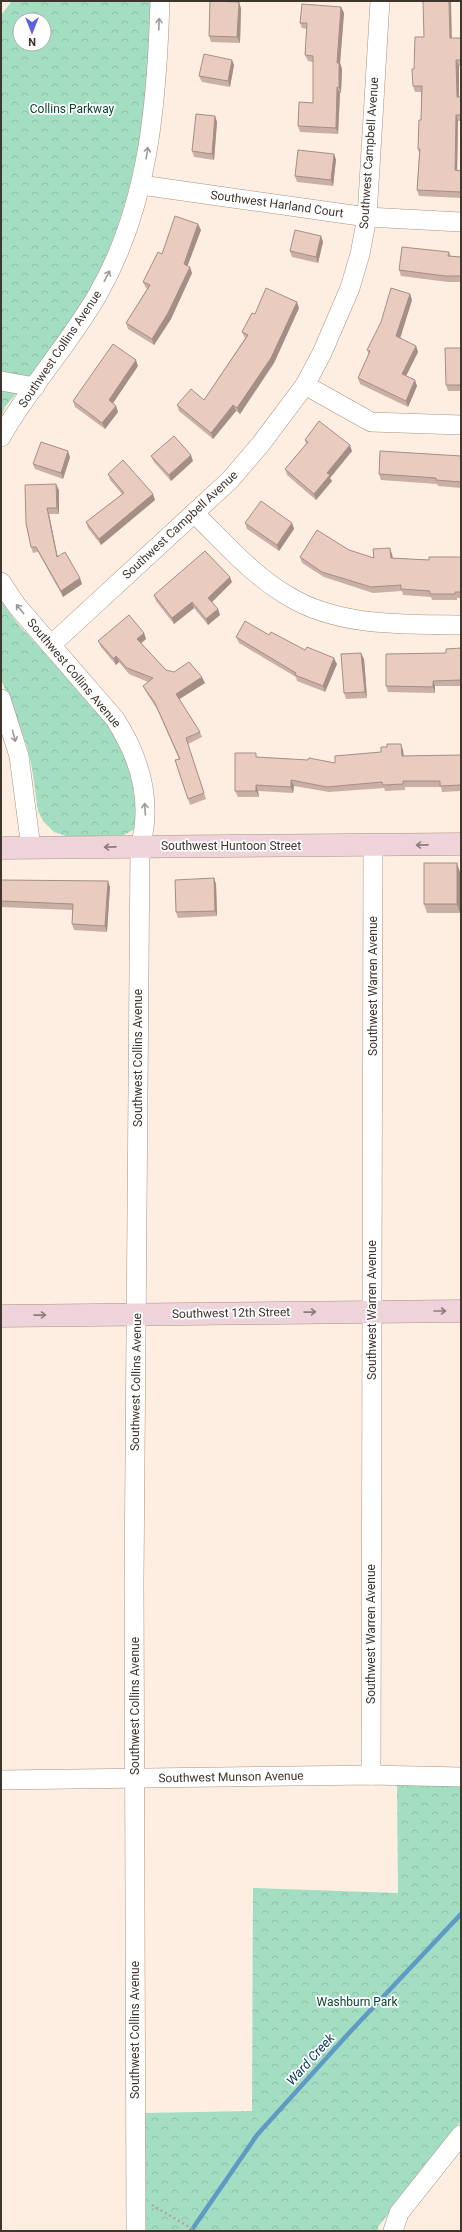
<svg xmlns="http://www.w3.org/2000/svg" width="462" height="2232" viewBox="0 0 462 2232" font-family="Roboto,sans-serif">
<defs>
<pattern id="park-crowns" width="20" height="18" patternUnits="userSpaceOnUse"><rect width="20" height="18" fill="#a4dec2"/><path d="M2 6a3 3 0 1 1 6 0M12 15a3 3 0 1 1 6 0" fill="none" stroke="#8ebfa7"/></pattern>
</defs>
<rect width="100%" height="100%" fill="#fdeee1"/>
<g fill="url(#park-crowns)" fill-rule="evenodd">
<path d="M12 1H150C151 119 130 244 59 341 43 364 23 385 5 407L1 418V15ZM20 20H44V44H20Z"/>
<polygon points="1,601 18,624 85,697 116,735 130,766 136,811 137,823 133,830 124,835 69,837 54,832 43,821 38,811 32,768 27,746 1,679"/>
<polygon points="397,1785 461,1786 461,2121 378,2227 378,2231 146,2231 145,2113 252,2111 253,1888 398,1893"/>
</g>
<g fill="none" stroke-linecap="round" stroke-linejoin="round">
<polyline stroke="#5e9ac3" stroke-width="4.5" points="191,2231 257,2135 349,2033 461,1914"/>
<g stroke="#a8927e" stroke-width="20">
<g id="minor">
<polyline points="141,185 367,217 461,222"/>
<polyline points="1,381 35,387"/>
<polyline points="305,385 371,422 461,425"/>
<path d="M1 437C29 387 69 345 98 294 149 205 157 102 160 1"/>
<path d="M194 513C224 542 252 575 288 596 339 627 403 624 461 625"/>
<path d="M1 582 17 606 115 719C140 758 153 801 140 847L134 1581 136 2231"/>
<polyline points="51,645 230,480 260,445 305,385 322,353 350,288 360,254 367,217 380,1"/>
<polyline points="1,699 19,756 31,848"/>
<polyline points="371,1775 373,845"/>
<polyline points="1,1780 371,1775 461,1777"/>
<polyline points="393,2231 399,2213 461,2135"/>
</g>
</g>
<g stroke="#a8927e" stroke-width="23">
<g id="secondary">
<polyline points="1,848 461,844"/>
<polyline points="1,1316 461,1311"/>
</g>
</g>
<polyline stroke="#b3a69b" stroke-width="2.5" stroke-dasharray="2 3" stroke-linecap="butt" points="152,2205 196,2231"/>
<use href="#minor" stroke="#fff" stroke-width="19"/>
<use href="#secondary" stroke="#eed4da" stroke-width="22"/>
</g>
<g fill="#c9afa5">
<polygon points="341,7 344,13 340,63 342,69 341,93 340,93 338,134 300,132 298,126 313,103 313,62 308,61 305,55 307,29 302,28 300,23"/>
<polygon points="241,8 240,43 211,42 209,36"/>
<polygon points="452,38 461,38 461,66 459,66 459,97 461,97 461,121 458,121 457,170 461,171 461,198 419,196 417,190 419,153 418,149 421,120 421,92 415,92 413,86 414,69"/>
<polygon points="234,65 230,87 202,82 199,76"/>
<polygon points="215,116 217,122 214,160 194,157 192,151"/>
<polygon points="334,154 336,160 333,186 297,182 295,176"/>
<polygon points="201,230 187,266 192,273 171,319 154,345 128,329 126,323 147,289 146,288 143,282 162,254"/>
<polygon points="321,236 323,242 318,263 292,257 290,251"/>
<polygon points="449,252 451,256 461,257 461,282 448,282 401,276 399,270"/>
<polygon points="410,294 412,300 400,338 416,346 418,352 406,376 417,386 408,407 360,384 358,378 369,355 367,350"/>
<polygon points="299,308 274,363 240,414 236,411 213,439 179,411 177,405 204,400 245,338 242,332 255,314"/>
<polygon points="461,348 461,391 448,391 446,385"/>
<polygon points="138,366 113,403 116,406 118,412 105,429 75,407 73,401"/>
<polygon points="305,440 352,451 330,478 332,481 316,500 287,475 285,469 306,444"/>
<polygon points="151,456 193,461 171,481 154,462"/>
<polygon points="461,456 461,488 438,486 437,484 381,480 379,474"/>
<polygon points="70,457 63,479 35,469 33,464"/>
<polygon points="108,474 155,500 101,545 88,528 86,522 122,494 110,480"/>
<polygon points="59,490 59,514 49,514 57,556 82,584 63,597 38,552 33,553 31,547 26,523"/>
<polygon points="245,523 292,523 294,529 279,551 247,529"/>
<polygon points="349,550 374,558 392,554 393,558 429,560 461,557 461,598 457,598 457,600 432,600 431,597 403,595 402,591 373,593 324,577 302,563 300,557"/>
<polygon points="232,582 212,602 218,609 220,615 208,625 194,608 174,624 156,601 154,595"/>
<polygon points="144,633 146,639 141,643 166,670 205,683 179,699 200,732 202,737 188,744 206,799 190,805 175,760 179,759 157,709 146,692 143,686 148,682 129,674 119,662 116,665 101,647 98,641"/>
<polygon points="269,635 337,664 325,692 297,681 296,677 239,643 236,637"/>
<polygon points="461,648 461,686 435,686 435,693 388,692 386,686 446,653"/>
<polygon points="364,659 367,698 346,699 344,693"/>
<polygon points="403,750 404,756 461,755 461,791 442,792 441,787 405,787 405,790 385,791 384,788 329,792 294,786 293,793 258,791 259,797 238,797 235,791 257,757 335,763"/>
<polygon points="460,872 460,913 427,913 424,904"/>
<polygon points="214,878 216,884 217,916 178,918 176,912"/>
<polygon points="1,880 110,887 107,932 74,930 72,924 72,910 1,907"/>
</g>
<g fill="#a48e86">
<polygon points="449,1 451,1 452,44 450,38"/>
<polygon points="239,2 241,8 240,43 237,37"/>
<polygon points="341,7 344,13 340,63 342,69 341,93 339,87 337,63"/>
<polygon points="232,60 234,65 230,87 228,81"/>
<polygon points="456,60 459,66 459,103 457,97"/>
<polygon points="337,87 340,93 338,134 336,128"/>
<polygon points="456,115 458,121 457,176 455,170"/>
<polygon points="215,116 217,122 214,160 212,154"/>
<polygon points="334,154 336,160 333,186 331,180"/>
<polygon points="198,224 201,230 186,270 184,264"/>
<polygon points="321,236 323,242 318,263 316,257"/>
<polygon points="190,267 192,273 171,319 154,345 152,339"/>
<polygon points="410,294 412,300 399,342 396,336"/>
<polygon points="297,302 299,308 274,363 240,414 237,408"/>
<polygon points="416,346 418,352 404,380 402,374"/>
<polygon points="136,360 138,366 111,406 109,400"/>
<polygon points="415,380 417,386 408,407 406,401"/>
<polygon points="233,405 236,411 213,439 211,433"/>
<polygon points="116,406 118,412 105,429 102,423"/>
<polygon points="350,445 352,451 330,478 332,481 316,500 314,494 327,473"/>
<polygon points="68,451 70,457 63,479 61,473"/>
<polygon points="191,455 193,461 171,481 169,475"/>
<polygon points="56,484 59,490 59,514 57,508"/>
<polygon points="153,494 155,500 101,545 99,539"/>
<polygon points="47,508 49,514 59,563 57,557"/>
<polygon points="292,523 294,529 279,551 277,545"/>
<polygon points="390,548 392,554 393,564 391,558"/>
<polygon points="230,577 232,582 210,604 208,598"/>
<polygon points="80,578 82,584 63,597 61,591"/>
<polygon points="192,602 194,608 174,624 172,618"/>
<polygon points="218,609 220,615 208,625 206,619"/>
<polygon points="144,633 146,639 139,645 137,639"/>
<polygon points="361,653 364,659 367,698 365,692"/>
<polygon points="116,656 119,662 116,665 114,659"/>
<polygon points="334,658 337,664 325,692 323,686"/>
<polygon points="202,677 205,683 178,700 176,694"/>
<polygon points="433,681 435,686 435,693 433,687"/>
<polygon points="401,744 403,750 404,762 402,756"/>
<polygon points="291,780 294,786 293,793 291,787"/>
<polygon points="256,785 258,791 259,797 256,791"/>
<polygon points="457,863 460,872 460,913 457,904"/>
<polygon points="214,878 216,884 217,916 215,911"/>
<polygon points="108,881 110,887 107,932 105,926"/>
</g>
<g fill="#eacbc0" stroke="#a48e86">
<polygon points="210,1 239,2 237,37 209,36"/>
<polygon points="423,1 449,1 450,38 461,38 461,60 456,60 457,97 461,97 461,115 456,115 455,170 461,171 461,192 417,190 420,149 418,149 419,120 421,120 422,86 413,86 412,69 414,69 415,37 424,37"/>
<polygon points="302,4 341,7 337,63 339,63 339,87 337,87 336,128 298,126 299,102 313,103 313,56 305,55 307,23 300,23"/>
<polygon points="204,54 232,60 228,81 199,76"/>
<polygon points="196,114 215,116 212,154 192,151"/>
<polygon points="298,150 334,154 331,180 295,176"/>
<polygon points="175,216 198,224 184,264 190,267 168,313 152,339 126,323 150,285 143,282 158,252 162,254"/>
<polygon points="295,230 321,236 316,257 290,251"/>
<polygon points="402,247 449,252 448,256 461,257 461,276 445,276 399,270"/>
<polygon points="266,288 297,302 271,358 237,408 233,405 211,433 177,405 191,389 204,400 248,335 242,332 252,313 255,314"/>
<polygon points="391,288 410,294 396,336 416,346 402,374 415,380 406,401 358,378 370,351 367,350 381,322"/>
<polygon points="113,344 136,360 109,400 116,406 102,423 73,401"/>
<polygon points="445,348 461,348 461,385 446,385"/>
<polygon points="319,421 350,445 327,473 330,475 314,494 285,469 308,442 305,440"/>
<polygon points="174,436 191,455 169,475 151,456"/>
<polygon points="41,442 68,451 61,473 33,464"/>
<polygon points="380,451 461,456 461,482 436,480 436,478 379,474"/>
<polygon points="123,460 153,494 99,539 86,522 124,493 108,474"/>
<polygon points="56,484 57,508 47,508 57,557 65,552 80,578 61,591 36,547 31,547 26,523 25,485"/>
<polygon points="261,501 292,523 277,545 245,523"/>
<polygon points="317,530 349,550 374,558 373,549 390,548 391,558 429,560 429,557 461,557 461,592 455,592 455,594 430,594 430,591 401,589 401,585 371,587 322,572 300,557"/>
<polygon points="205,551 230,577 208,598 218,609 206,619 192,602 172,618 154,595"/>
<polygon points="129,615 144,633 137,639 166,670 174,672 189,662 202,677 176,694 200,732 186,738 204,793 188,799 175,760 180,759 155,703 143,686 153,678 127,668 116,656 114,659 98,641"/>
<polygon points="245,621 269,635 271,632 305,650 307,647 334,658 323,686 295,675 296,673 236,637"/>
<polygon points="461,648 461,680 433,681 433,687 386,686 386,654 446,653 446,649"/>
<polygon points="361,653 365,692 344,693 341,654"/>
<polygon points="387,744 401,744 402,756 461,755 461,785 440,786 440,781 403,781 403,784 383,785 382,782 327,787 291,780 291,787 256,785 256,791 235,791 235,753 256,753 256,757 308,760 309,758 335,763 335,756 381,752 381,747 387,747"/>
<rect x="424" y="863" width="33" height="41"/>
<polygon points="214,878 215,911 176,912 175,880"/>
<polygon points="1,880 108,881 105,926 72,924 73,904 1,901"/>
</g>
<defs><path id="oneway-shaft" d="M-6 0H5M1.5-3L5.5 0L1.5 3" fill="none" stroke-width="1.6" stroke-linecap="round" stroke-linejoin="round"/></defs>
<g stroke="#9e9a96">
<use href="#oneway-shaft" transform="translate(159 24) rotate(-88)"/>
<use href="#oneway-shaft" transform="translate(147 153) rotate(-81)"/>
<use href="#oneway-shaft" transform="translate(107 276) rotate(-63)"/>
<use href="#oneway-shaft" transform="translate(20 609) rotate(-129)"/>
<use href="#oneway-shaft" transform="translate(14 736) rotate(75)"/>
<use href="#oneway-shaft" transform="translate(145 809) rotate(-94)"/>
</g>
<g stroke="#8d7d7a">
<use href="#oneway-shaft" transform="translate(422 845) rotate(179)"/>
<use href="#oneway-shaft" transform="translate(110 847) rotate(179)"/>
<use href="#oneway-shaft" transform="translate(440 1311)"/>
<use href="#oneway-shaft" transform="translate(310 1312) rotate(-1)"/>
<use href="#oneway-shaft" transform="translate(40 1315) rotate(-1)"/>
</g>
<g text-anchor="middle" stroke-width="3.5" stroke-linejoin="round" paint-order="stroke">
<g font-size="12" fill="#0a4630" stroke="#fefefe">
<text x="72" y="113">Collins Parkway</text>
<text x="357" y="2006">Washburn Park</text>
</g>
<g font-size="12" fill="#3e352c" stroke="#fefefe">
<text transform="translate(369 153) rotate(-86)" y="4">Southwest Campbell Avenue</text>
<text transform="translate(277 204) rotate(8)" y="4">Southwest Harland Court</text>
<text transform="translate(60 349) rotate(-56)" y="4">Southwest Collins Avenue</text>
<text transform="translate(180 525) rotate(-43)" y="4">Southwest Campbell Avenue</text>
<text transform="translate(74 673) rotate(50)" y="4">Southwest Collins Avenue</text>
<text x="231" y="850">Southwest Huntoon Street</text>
<text transform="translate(373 986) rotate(-90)" y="4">Southwest Warren Avenue</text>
<text transform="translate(138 1058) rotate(-90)" y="4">Southwest Collins Avenue</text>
<text transform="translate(372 1310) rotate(-90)" y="4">Southwest Warren Avenue</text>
<text transform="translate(231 1313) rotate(-1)" y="4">Southwest 12th Street</text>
<text transform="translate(136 1382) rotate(-89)" y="4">Southwest Collins Avenue</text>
<text transform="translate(371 1634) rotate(-90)" y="4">Southwest Warren Avenue</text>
<text transform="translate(135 1706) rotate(-90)" y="4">Southwest Collins Avenue</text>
<text transform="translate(231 1777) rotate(-1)" y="4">Southwest Munson Avenue</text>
<text transform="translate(135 2030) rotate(-90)" y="4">Southwest Collins Avenue</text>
</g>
<g font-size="13" font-style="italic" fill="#063955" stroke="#fefefe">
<text transform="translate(310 2059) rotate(-48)" y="5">Ward Creek</text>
</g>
</g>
<rect width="462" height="2232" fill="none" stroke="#3e352c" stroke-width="4"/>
<g transform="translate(32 32) rotate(180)"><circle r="19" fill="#fefefe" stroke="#b1aeaa"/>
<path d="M0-3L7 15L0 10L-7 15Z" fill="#5e61d9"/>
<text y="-6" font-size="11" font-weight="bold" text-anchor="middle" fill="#3e352c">N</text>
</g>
</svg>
